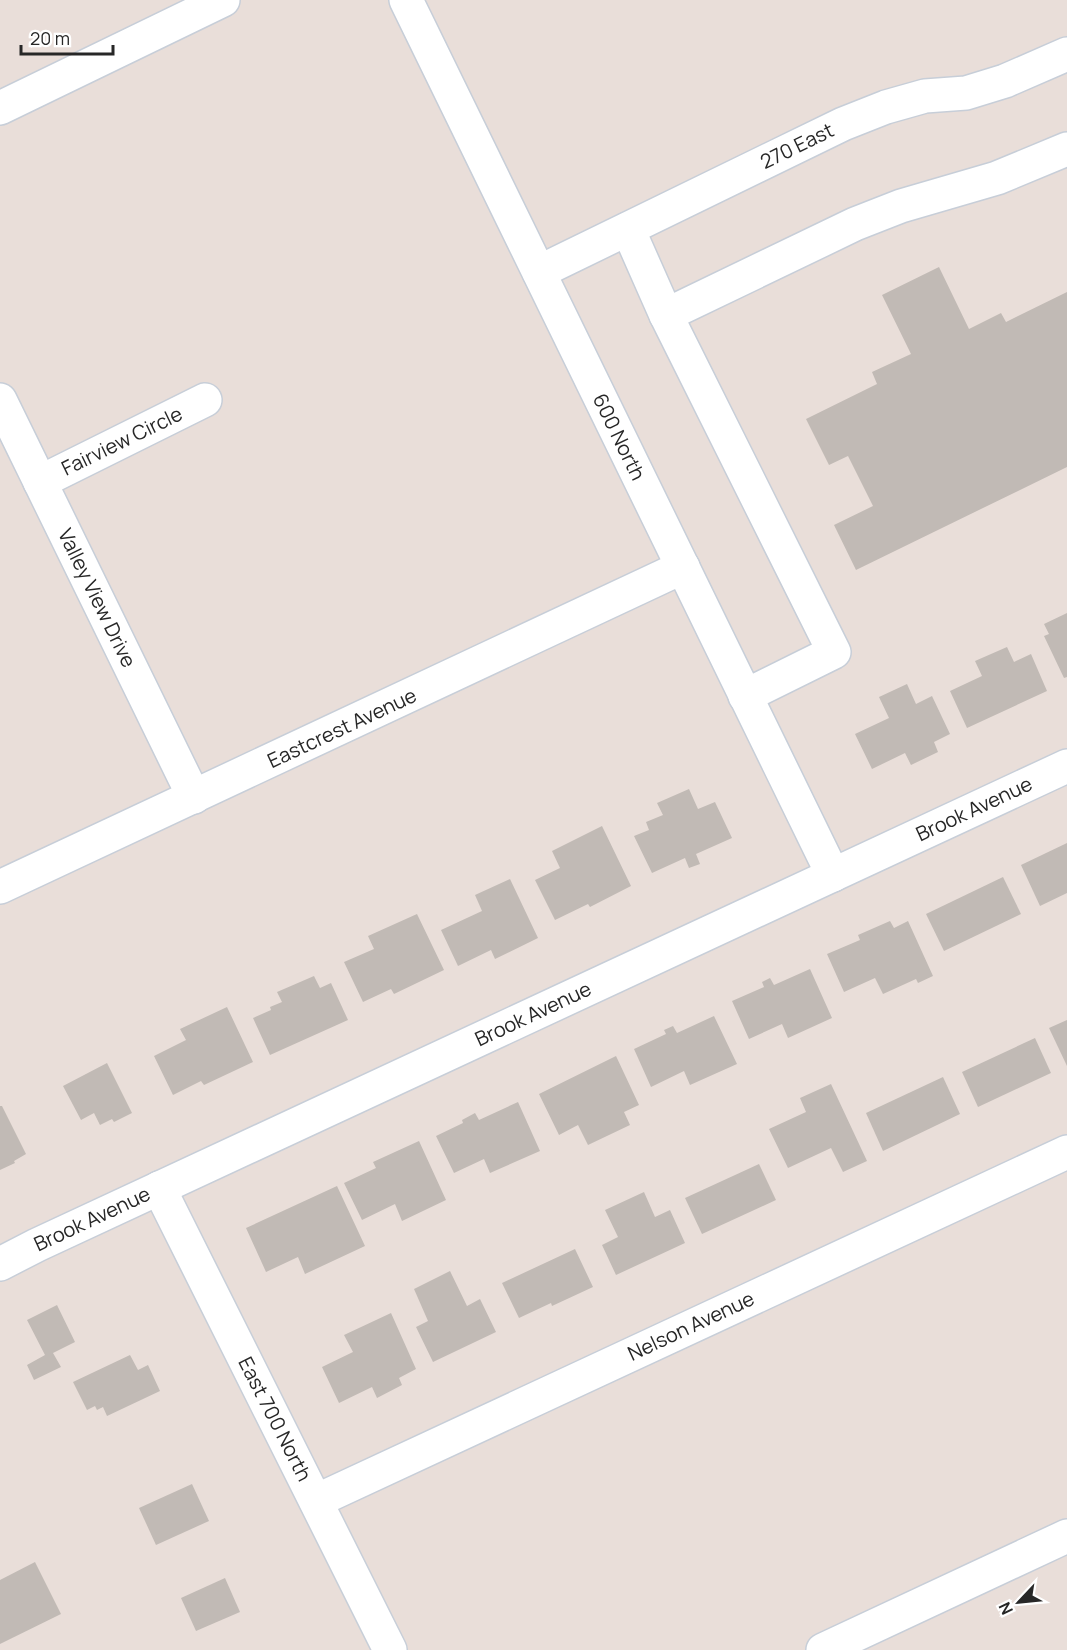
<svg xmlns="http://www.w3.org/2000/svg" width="1067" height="1650" viewBox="0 0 1067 1650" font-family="Manrope,sans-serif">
<rect width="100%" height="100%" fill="#e9ded9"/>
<g fill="#c1bab5">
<polygon points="939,267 969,329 1001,313 1006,322 1067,292 1067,467 856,570 834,525 873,506 848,456 829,465 806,419 877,384 872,372 911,354 882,295"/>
<polygon points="1067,613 1067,677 1064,678 1044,636 1049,634 1044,624"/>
<polygon points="1007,647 1014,662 1031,654 1047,691 967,728 950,691 982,676 975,661"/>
<polygon points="907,684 916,704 932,696 950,734 934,742 938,752 911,765 905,753 872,769 855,734 889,718 879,697"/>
<polygon points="689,789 698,809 715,802 732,838 696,854 700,864 689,868 685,858 652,873 634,836 649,830 646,822 663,815 657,803"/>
<polygon points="602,826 631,886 590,907 588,904 555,920 535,880 560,868 552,851"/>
<polygon points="1067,843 1067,893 1040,906 1021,865"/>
<polygon points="1003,877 1021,914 944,951 926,914"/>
<polygon points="510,879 538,938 495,959 491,950 458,966 441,930 482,911 475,895"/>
<polygon points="417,914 444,970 394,994 391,989 363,1002 344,962 374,949 368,936"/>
<polygon points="890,921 894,928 908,921 933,976 918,983 916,979 883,994 875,978 844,992 827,954 860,940 858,935"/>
<polygon points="810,969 832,1018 788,1038 782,1024 749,1039 732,1001 764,987 762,982 770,978 774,985"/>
<polygon points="314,976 320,988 331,983 348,1020 270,1055 253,1018 271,1010 270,1007 282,1002 277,992"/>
<polygon points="227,1007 253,1062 204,1085 201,1081 173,1095 154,1056 186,1040 180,1029"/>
<polygon points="714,1016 737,1064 690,1085 684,1071 651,1087 634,1049 666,1034 664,1030 673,1026 677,1033"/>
<polygon points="1067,1020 1067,1066 1049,1028"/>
<polygon points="1035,1038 1051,1073 978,1107 962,1072"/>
<polygon points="616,1056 639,1105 624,1112 630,1125 588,1145 578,1125 559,1135 539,1094"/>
<polygon points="107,1063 132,1113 114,1122 112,1119 100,1125 94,1113 81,1120 63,1086"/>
<polygon points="943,1077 960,1114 883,1151 866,1113"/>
<polygon points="831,1084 867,1161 843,1172 831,1148 788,1168 769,1129 806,1112 800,1098"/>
<polygon points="518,1102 540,1151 490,1173 484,1159 454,1173 436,1136 463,1123 462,1120 475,1113 479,1120"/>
<polygon points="0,1106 2,1106 26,1154 14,1161 15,1163 0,1170"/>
<polygon points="419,1141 446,1200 402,1221 395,1204 362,1220 344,1183 376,1168 373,1162"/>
<polygon points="759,1164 776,1200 702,1234 685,1198"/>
<polygon points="337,1186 365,1246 305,1274 298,1257 266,1272 246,1228"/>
<polygon points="644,1192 655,1217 670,1210 685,1243 616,1275 602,1245 618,1237 605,1210"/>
<polygon points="575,1249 593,1287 552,1306 551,1303 519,1318 502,1283"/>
<polygon points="450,1271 467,1306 480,1299 496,1332 433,1362 416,1327 428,1321 414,1289"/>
<polygon points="57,1305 75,1342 53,1353 61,1367 34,1380 27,1365 45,1355 27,1320"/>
<polygon points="391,1313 416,1369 399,1378 402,1385 377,1398 372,1387 339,1403 322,1367 353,1352 344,1335"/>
<polygon points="130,1355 138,1370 148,1365 160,1391 107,1416 103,1407 97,1410 95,1406 87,1410 73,1382"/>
<polygon points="192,1484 209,1521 156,1545 139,1508"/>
<polygon points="35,1562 61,1614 0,1644 0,1580"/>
<polygon points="225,1578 240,1612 196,1631 181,1598"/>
</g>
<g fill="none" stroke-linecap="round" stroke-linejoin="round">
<g stroke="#c7ced8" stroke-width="36">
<g id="minor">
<polyline points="406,0 833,875"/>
<polyline points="0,108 223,0"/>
<polyline points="628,229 666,315 834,652 745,696"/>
<polyline points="539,272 843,124 886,107 925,96 966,93 1005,81 1067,54"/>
<polyline points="666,315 855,224 901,206 997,178 1067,149"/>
<polyline points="0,400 194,797"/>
<polyline points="40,482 205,400"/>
<polyline points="0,887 683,567"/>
<polyline points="159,1188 390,1650"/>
<polyline points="0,1264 37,1245 1067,766"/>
<polyline points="316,1501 1067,1152"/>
<polyline points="823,1650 1067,1536"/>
</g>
</g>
<use href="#minor" stroke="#fff" stroke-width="33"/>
</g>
<g text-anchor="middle" stroke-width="5" stroke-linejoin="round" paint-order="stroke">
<g font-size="20" fill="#272727" stroke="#fff">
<text transform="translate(797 146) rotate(-26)" y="7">270 East</text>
<text transform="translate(619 437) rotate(64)" y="7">600 North</text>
<text transform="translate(122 441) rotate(-26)" y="7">Fairview Circle</text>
<text transform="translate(97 598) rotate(64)" y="7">Valley View Drive</text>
<text transform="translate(342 728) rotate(-25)" y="7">Eastcrest Avenue</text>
<text transform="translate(974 809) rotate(-25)" y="7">Brook Avenue</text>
<text transform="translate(533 1014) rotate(-25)" y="7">Brook Avenue</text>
<text transform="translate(92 1219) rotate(-25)" y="7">Brook Avenue</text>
<text transform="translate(691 1326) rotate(-25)" y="7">Nelson Avenue</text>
<text transform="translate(275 1419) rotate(63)" y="7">East 700 North</text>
</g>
</g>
<g transform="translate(1019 1602) rotate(244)" stroke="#ffffff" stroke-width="4.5" paint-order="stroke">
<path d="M0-4.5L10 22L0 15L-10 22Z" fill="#272727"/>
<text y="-9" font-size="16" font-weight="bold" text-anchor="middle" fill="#272727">N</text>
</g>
<path d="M21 45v9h92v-9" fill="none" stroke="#272727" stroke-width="3"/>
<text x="30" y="45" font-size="18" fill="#272727" stroke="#ffffff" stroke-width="4.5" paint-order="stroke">20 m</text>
</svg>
